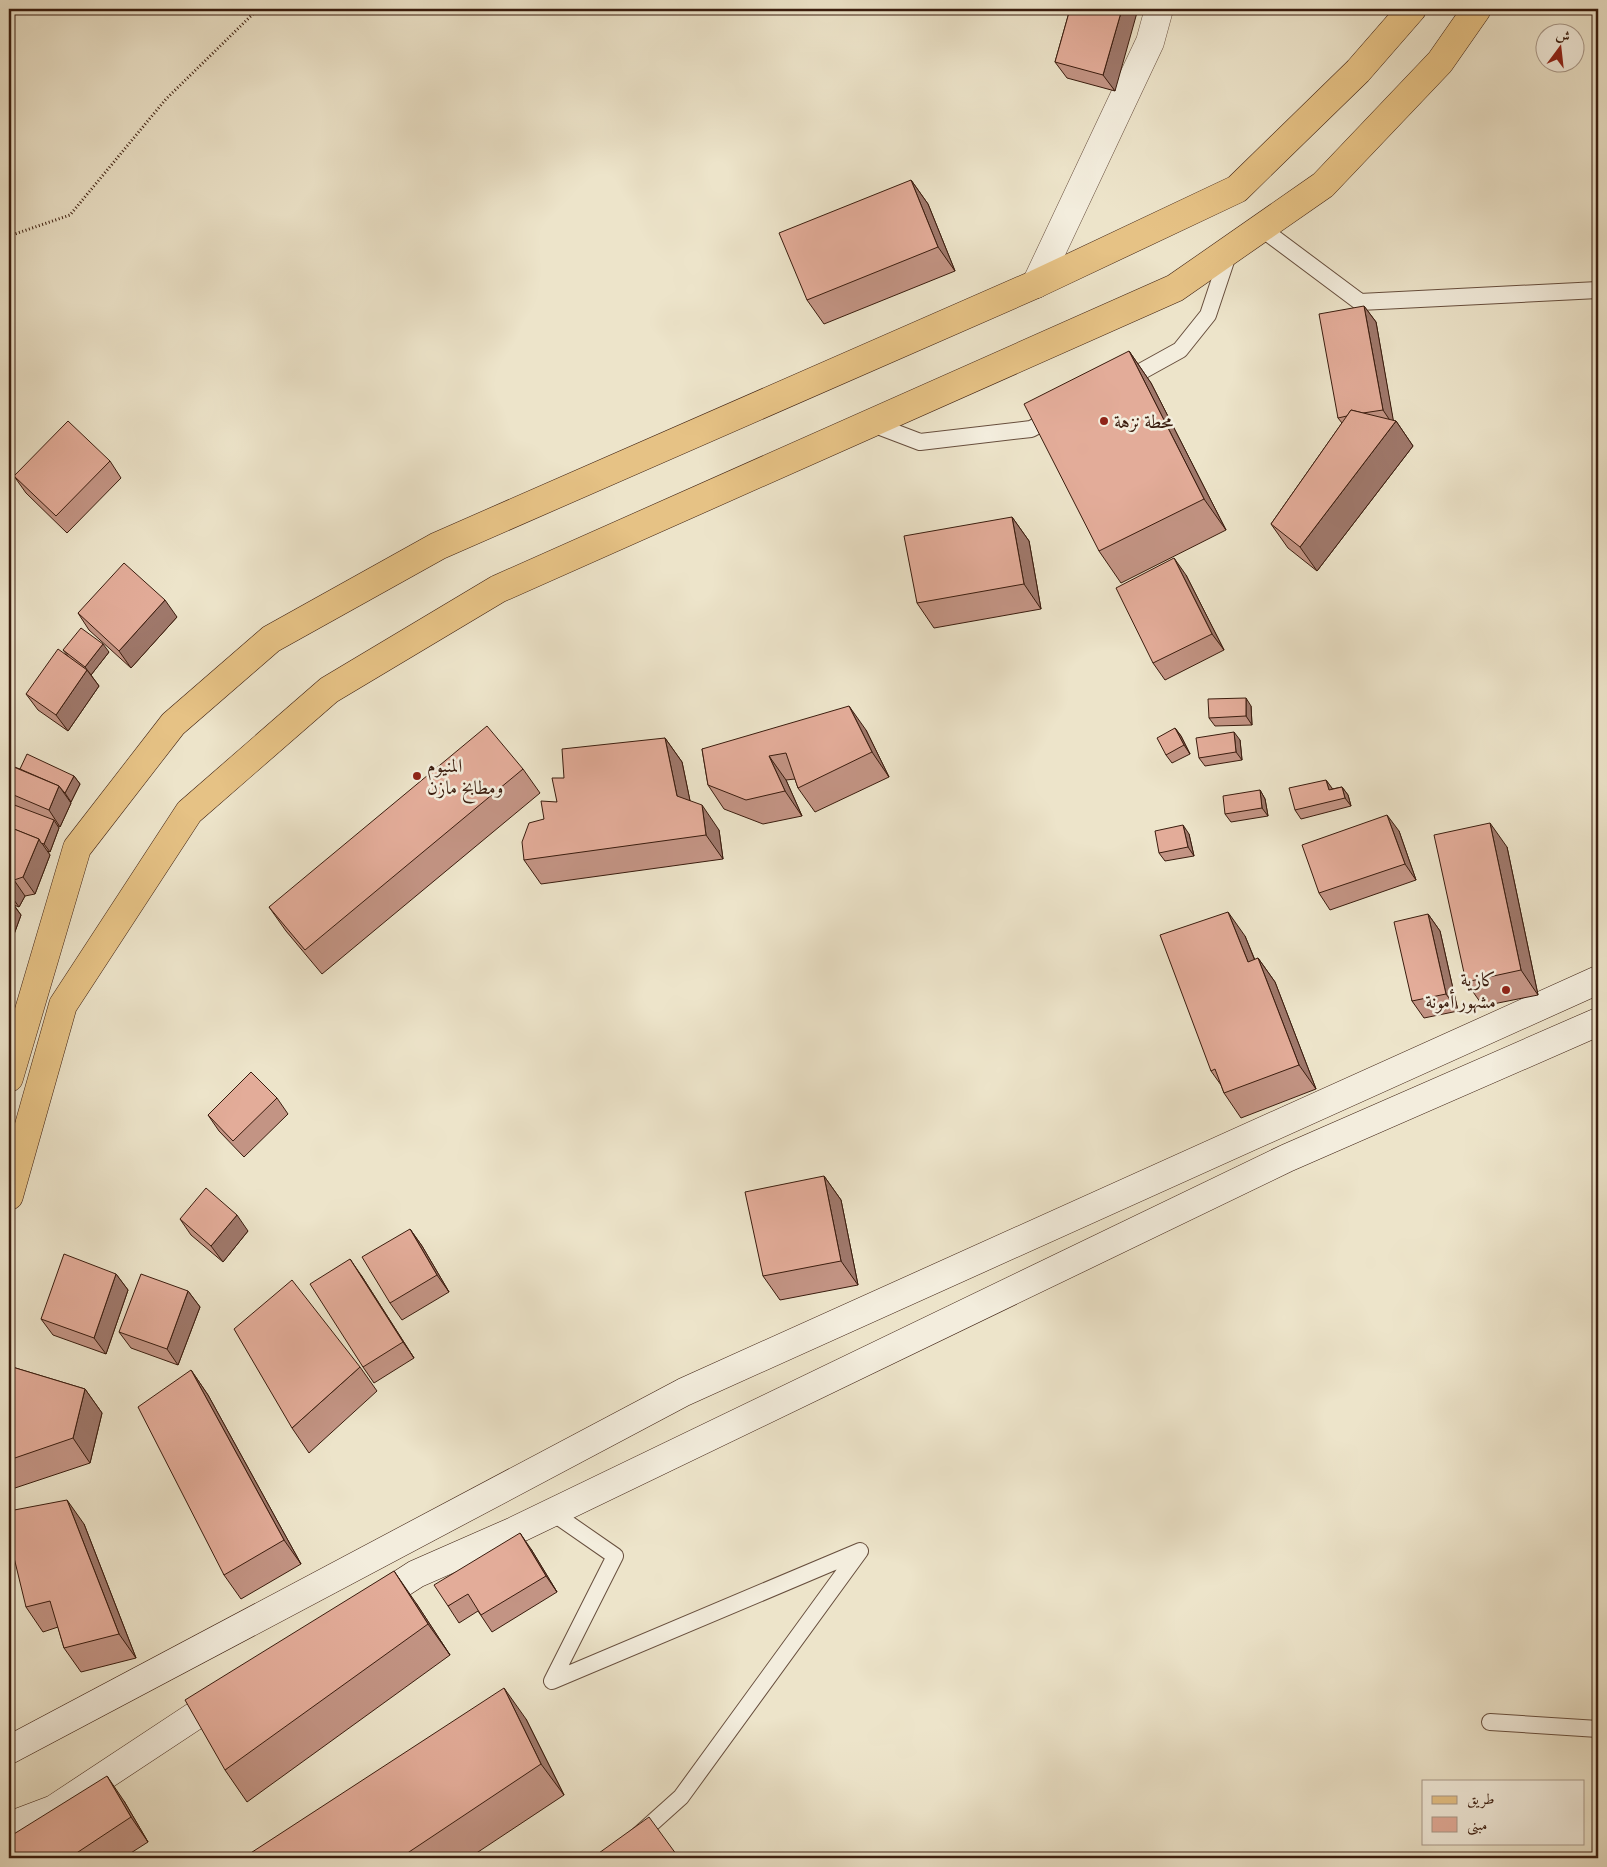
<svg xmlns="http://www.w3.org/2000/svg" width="1607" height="1867" viewBox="0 0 1607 1867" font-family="'Sorts Mill Goudy',Amiri,serif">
<rect width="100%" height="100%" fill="#ede4ca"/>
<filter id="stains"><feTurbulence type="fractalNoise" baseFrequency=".004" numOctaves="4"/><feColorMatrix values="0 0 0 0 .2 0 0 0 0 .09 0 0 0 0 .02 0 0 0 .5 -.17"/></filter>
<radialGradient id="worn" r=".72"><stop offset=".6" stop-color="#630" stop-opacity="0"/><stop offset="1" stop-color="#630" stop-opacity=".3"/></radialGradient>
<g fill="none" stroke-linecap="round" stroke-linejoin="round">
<g stroke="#674e3d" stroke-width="18">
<g id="service">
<polyline points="1261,228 1360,302 1598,290"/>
<polyline points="1124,381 1180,350 1208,315 1229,252"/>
<polyline points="870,423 920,442 1031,429 1054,417"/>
<polyline points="553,1513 615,1556 552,1681 860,1551 681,1797 613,1858"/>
<polyline points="1490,1722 1598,1729"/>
</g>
</g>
<g stroke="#674e3d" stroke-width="29">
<polyline id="minor" points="1036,284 1150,42 1159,9"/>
</g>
<g stroke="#3a1c0e" stroke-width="29">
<g id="secondary">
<polyline points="371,1603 416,1574 514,1531 1287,1158 1598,1022"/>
<polyline points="9,1750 684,1392 1598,980"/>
<polyline points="9,1826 54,1809 225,1696"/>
</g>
</g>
<g stroke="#3a1c0e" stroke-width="29">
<g id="primary">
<polyline points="9,1078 77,848 173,724 271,639 438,546 1036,284 1237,189 1358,71 1412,9"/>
<polyline points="9,1196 63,1005 189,812 329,690 498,589 1175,288 1323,185 1440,62 1477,9"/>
</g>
</g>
<polyline stroke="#3a1c0e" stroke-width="3" stroke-dasharray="1 2.5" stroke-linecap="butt" points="9,236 70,215 166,99 258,9"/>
<use href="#service" stroke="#f3eddd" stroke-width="16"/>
<use href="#minor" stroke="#f3eddd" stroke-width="28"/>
<use href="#secondary" stroke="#f3eddd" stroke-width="28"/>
<use href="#primary" stroke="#e6c285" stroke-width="28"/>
</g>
<g fill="#c39484" stroke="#3a1c0e">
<polygon points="1070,9 1115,91 1067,78 1055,62"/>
<polygon points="911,180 928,204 955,271 824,324 807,300"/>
<polygon points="1364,306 1376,322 1393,421 1396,421 1413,446 1317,571 1288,548 1271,524 1342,423 1338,418"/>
<polygon points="1129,351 1151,383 1226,530 1121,583 1099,551"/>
<polygon points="110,461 121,478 67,533 26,493 14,476"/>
<polygon points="1012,517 1029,541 1041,609 934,628 917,603"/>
<polygon points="1186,575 1224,650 1165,680 1153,663"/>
<polygon points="78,613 177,617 131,668 89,630"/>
<polygon points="63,650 109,652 91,675 99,686 68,731 38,710 26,694 68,656"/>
<polygon points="1251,706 1252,725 1215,726 1209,718"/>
<polygon points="1175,728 1181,736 1190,754 1172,763 1166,755"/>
<polygon points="866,730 889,777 815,812 798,788 795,779 786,780 802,816 763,824 724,809 708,785 702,749"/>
<polygon points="665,738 682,762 690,801 719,830 723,859 541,884 524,860 544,819 557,802 564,778"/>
<polygon points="1240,740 1242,760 1205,766 1199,758"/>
<polygon points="9,765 20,769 74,776 80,784 71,802 70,801 71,803 60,827 57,825 59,828 50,852 47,851 50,855 35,894 25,896 19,907 14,905 21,915 9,948"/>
<polygon points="523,769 540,793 322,974 286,931 269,907"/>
<polygon points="1326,780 1332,789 1342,787 1348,795 1351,806 1301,819 1295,810"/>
<polygon points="1260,790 1265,799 1268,816 1231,822 1225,814"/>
<polygon points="1399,831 1416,880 1330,910 1319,893"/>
<polygon points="1189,834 1194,856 1165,861 1159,853"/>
<polygon points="1507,847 1538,995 1483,1006 1466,982"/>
<polygon points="1428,914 1440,931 1458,1011 1424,1018 1412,1001"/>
<polygon points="1245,936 1255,960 1258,958 1275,982 1316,1089 1241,1118 1224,1093 1221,1085 1211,1071"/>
<polygon points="277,1098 288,1114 244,1157 219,1131 208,1115"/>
<polygon points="824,1176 841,1200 858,1285 780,1300 763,1276"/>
<polygon points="180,1219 248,1231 223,1262 191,1235"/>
<polygon points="410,1229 422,1246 449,1292 402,1320 390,1303"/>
<polygon points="116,1274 128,1290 106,1354 53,1335 41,1319"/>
<polygon points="361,1275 414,1358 374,1383 363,1367"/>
<polygon points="188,1291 200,1307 178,1365 131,1348 119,1332"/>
<polygon points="9,1366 85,1389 102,1413 90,1463 9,1490"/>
<polygon points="360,1367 377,1391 309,1453 292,1428"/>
<polygon points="191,1370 208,1395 301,1564 241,1599 224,1575"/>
<polygon points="84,1524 136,1658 81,1672 64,1648 58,1627 43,1632 26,1607"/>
<polygon points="531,1549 557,1592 492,1632 478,1611 459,1623 448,1606"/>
<polygon points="416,1603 450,1655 247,1802 225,1770"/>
<polygon points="526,1719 564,1795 469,1858 243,1858"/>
<polygon points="124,1801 148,1842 123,1858 9,1858"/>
</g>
<g fill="#9f786b" stroke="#3a1c0e">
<polygon points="1122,9 1138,9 1115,91 1103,75"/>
<polygon points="911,180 928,204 955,271 938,247"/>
<polygon points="1364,306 1376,322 1394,424 1396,421 1413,446 1317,571 1300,547 1393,425 1383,410"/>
<polygon points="1129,351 1151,383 1226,530 1204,499"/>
<polygon points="1012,517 1029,541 1041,609 1024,584"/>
<polygon points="1174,558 1186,575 1224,650 1212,634"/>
<polygon points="165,600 177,617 131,668 119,651"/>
<polygon points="103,644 109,652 91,675 85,667"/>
<polygon points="87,670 99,686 68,731 56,715"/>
<polygon points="1246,698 1251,706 1252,725 1246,716"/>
<polygon points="849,706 866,730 889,777 872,752"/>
<polygon points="1175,728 1181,736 1190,754 1184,745"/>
<polygon points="1234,732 1240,740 1242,760 1236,752"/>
<polygon points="665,738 682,762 694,820 677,796"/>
<polygon points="769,756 786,780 802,816 785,791"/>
<polygon points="74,776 80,784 71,802 65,793"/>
<polygon points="1326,780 1332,788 1335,798 1329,790"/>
<polygon points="59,786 71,803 60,827 49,810"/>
<polygon points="1342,787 1348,795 1351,806 1345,798"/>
<polygon points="1260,790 1265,799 1268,816 1262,808"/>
<polygon points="702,805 719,830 723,859 706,835"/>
<polygon points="1387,815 1399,831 1416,880 1405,864"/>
<polygon points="54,820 59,828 50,852 44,844"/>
<polygon points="1490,823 1507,847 1538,995 1521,970"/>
<polygon points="1183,825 1189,834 1194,856 1188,847"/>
<polygon points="39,839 50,855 35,894 23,877"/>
<polygon points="14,880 25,896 19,907 9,893 9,888"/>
<polygon points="9,899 21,915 9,948"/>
<polygon points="1228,912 1245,936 1265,986 1248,962"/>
<polygon points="1428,914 1440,931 1458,1011 1446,994"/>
<polygon points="1258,958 1275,982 1316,1089 1299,1065"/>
<polygon points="824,1176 841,1200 858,1285 841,1261"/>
<polygon points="237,1215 248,1231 223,1262 211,1246"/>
<polygon points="410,1229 422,1246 449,1292 437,1275"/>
<polygon points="350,1259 361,1275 414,1358 403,1342"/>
<polygon points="116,1274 128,1290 106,1354 94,1338"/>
<polygon points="188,1291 200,1307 178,1365 167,1349"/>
<polygon points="191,1370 208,1395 301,1564 284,1540"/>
<polygon points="85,1389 102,1413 90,1463 73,1438"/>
<polygon points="67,1500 84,1524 136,1658 119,1634"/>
<polygon points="520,1533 531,1549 557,1592 546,1576"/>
<polygon points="394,1571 416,1603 450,1655 428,1624"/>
<polygon points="504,1688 526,1719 564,1795 541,1764"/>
<polygon points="107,1776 124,1801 148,1842 131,1817"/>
</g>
<g fill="#e3ac99" stroke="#3a1c0e">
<polygon points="1070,9 1122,9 1103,75 1055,62"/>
<polygon points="911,180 938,247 807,300 779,233"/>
<polygon points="1364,306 1383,410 1363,413 1351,410 1347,416 1338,418 1319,314"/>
<polygon points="1129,351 1204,499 1099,551 1024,404"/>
<polygon points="1351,410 1396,421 1300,547 1271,524"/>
<polygon points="68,421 110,461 56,516 14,476"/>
<polygon points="1012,517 1024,584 917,603 904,536"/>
<polygon points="1174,558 1212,634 1153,663 1116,588"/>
<polygon points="124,563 165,600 119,651 78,613"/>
<polygon points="81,628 103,644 85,667 63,650"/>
<polygon points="58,649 87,670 56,715 26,694"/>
<polygon points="1246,698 1246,716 1209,718 1208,699"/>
<polygon points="849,706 872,752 798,788 786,753 769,756 785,791 746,800 708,785 702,749"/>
<polygon points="487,726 523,769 305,950 269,907"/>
<polygon points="1175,728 1184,745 1166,755 1157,738"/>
<polygon points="1234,732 1236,752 1199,758 1196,738"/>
<polygon points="665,738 677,796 702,805 706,835 524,860 522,842 529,823 544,819 541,801 557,802 552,778 564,778 562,749"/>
<polygon points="27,754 74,776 65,793 64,792 59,786 20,769"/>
<polygon points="9,765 59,786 49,810 9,793"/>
<polygon points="1326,780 1329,790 1342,787 1345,798 1295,810 1289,788"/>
<polygon points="1260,790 1262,808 1225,814 1223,796"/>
<polygon points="9,803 54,820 44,844 41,843 39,839 9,827"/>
<polygon points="1387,815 1405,864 1319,893 1302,845"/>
<polygon points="1490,823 1521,970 1466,982 1434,835"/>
<polygon points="1183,825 1188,847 1159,853 1155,831"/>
<polygon points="9,827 39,839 23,877 14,880 9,888"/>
<polygon points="1228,912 1248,962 1258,958 1299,1065 1224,1093 1215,1069 1211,1071 1160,935"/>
<polygon points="1428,914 1446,994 1412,1001 1394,922"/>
<polygon points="251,1072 277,1098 233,1141 208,1115"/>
<polygon points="824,1176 841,1261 763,1276 745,1192"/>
<polygon points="206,1188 237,1215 211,1246 180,1219"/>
<polygon points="410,1229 437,1275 390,1303 362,1257"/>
<polygon points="64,1254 116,1274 94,1338 41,1319"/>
<polygon points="350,1259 403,1342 363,1367 310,1284"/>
<polygon points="141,1274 188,1291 167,1349 119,1332"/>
<polygon points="292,1280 360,1367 292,1428 234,1329"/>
<polygon points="9,1366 85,1389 73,1438 9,1460"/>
<polygon points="191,1370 284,1540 224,1575 138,1407"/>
<polygon points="67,1500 119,1634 64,1648 50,1601 26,1607 9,1537 9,1511"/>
<polygon points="520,1533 546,1576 481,1615 468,1594 448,1606 434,1585"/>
<polygon points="394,1571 428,1624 225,1770 185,1700"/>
<polygon points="504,1688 541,1764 400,1858 243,1858"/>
<polygon points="107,1776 131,1817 69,1858 9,1858 9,1837"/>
<polygon points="649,1817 679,1858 592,1858"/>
</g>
<g fill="#8f2418" stroke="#f3eddd" stroke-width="2">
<circle cx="1104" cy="421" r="5"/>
<circle cx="417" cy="776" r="5"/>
<circle cx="1506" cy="990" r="5"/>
</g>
<g text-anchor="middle" stroke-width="5" stroke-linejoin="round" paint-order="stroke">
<g font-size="19" fill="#3a1c0e" stroke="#f3eddd" text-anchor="start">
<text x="1114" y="428">محطة نزهة</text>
<text x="427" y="772">المنيوم<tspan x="427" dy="22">ومطابخ مازن</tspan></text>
<text x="1496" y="986" text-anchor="end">كازية<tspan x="1496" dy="22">مشهور أمونة</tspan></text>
</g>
</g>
<rect width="1607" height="1867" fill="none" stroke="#ede4ca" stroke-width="30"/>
<rect x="10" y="10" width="1587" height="1847" fill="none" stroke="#3a1c0e" stroke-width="2.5"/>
<rect x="15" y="15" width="1577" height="1837" fill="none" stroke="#3a1c0e"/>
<rect x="1422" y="1780" width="162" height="65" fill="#f3eddd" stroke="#a9998a"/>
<rect x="1432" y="1796" width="25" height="8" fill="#e6c285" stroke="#a9998a"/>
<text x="1467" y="1804" font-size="15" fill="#3a1c0e">طريق</text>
<rect x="1432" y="1817" width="25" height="15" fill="#e3ac99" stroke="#a9998a"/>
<text x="1467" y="1830" font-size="15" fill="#3a1c0e">مبنى</text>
<g transform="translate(1560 48) rotate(15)"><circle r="24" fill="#f3eddd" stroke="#a9998a"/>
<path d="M0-4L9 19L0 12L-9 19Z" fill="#8f2418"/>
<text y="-8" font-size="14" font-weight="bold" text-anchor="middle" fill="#3a1c0e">ش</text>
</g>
<rect width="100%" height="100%" filter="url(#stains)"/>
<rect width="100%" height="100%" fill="url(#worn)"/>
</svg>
